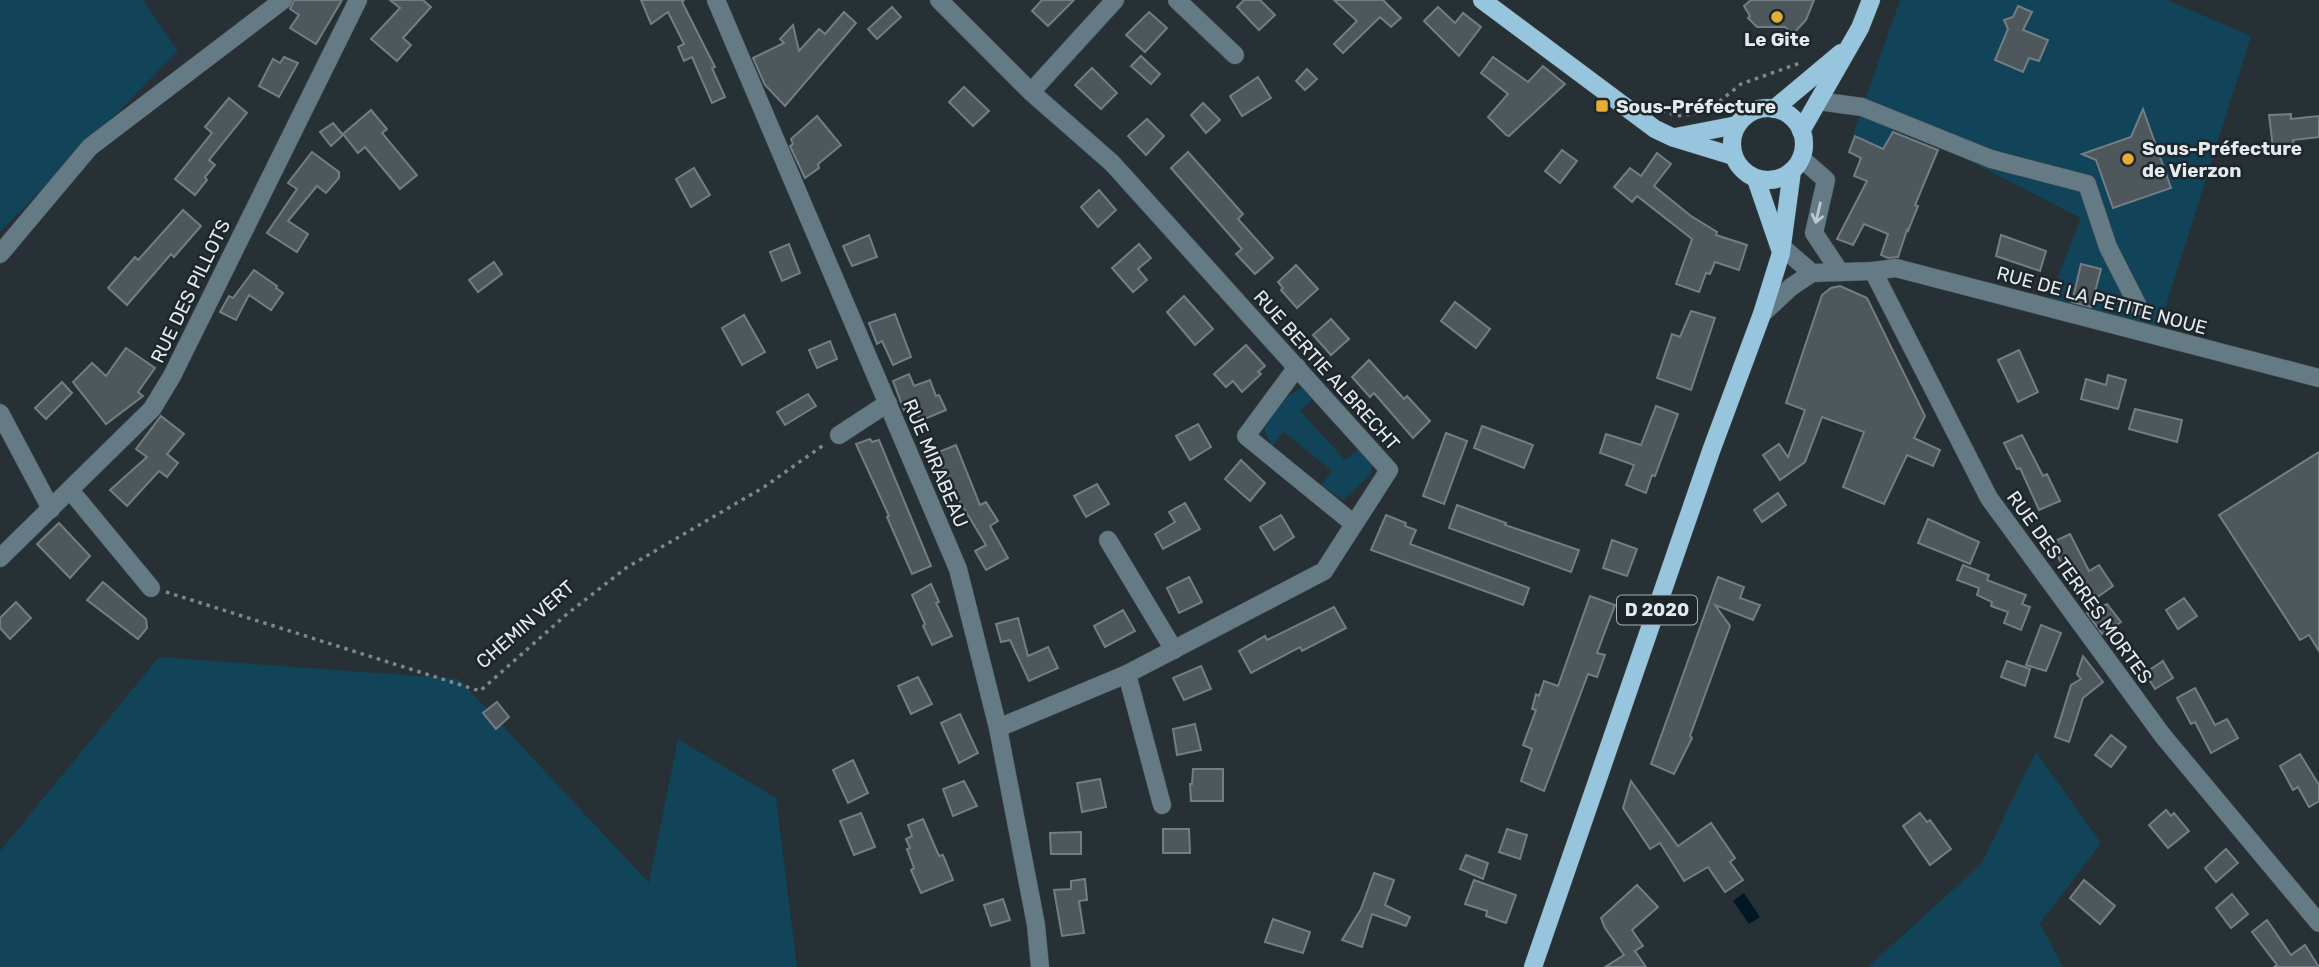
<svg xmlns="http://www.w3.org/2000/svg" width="2319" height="967" viewBox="0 0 2319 967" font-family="Rubik,sans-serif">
<rect width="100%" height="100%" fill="#273035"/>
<g fill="#114359">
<polygon points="0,0 143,0 178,51 0,232"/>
<polygon points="1900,0 2167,0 2251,36 2158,331 2047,305 2081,218 1898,125 1882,150 1853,135"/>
<path d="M1302 388 1315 397 1300 411 1345 460 1360 448 1371 463 1372 473 1343 500 1321 485 1332 471 1284 432 1272 446C1270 441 1265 435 1265 430 1264 412 1288 394 1302 388Z"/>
<polygon points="159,657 459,679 649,883 678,739 776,798 797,967 0,967 0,851"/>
<polygon points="2036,752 2101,843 2040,923 2063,967 1868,967 1981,864"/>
</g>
<polygon fill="#001724" points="1744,893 1760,917 1749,924 1733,901"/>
<g fill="#4d575c" stroke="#737d83" stroke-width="2">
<polygon points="294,0 342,0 316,44 290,28 299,15 290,9"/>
<polygon points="390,0 423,0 431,7 403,38 411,45 397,61 371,39 400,8"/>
<polygon points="641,0 684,0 682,2 715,67 712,68 725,97 712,103 692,57 684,61 678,47 684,44 668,12 651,24"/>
<polygon points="1042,0 1074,0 1048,26 1032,11"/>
<polygon points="1244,0 1260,0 1275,15 1259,30 1237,7"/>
<polygon points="1334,0 1383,0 1401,18 1391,27 1380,17 1343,53 1334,44 1357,21"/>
<polygon points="1751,0 1814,0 1806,20 1793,34 1785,27 1757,27 1748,18 1750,16 1744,6"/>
<polygon points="2018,6 2032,12 2023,30 2048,40 2039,61 2029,58 2023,72 1995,60 2008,29 2004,20 2013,17"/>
<polygon points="892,7 901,17 877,39 868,29"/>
<polygon points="1438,7 1455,23 1463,13 1481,27 1459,56 1424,21"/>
<polygon points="844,12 856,23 785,106 765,85 753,58 784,43 780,39 793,25 799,51 819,29 825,34"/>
<polygon points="1149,12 1167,28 1145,52 1126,35"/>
<polygon points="1141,56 1160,74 1151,84 1131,66"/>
<polygon points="284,57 298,63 279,97 259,86 273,59 280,63"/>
<polygon points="1493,57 1528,82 1543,66 1565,84 1509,136 1506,135 1488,117 1508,94 1481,73"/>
<polygon points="1092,68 1117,93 1101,109 1075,85"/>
<polygon points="1307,69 1317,79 1305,90 1296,81"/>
<polygon points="1258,77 1271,98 1242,116 1230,96"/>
<polygon points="964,87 989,111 973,126 949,102"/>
<polygon points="229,98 247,113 209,160 215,165 205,177 207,180 195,195 175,179 212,133 205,127"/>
<polygon points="1203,103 1220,120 1206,133 1191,115"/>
<polygon points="2143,109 2171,188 2113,208 2096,160 2082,154 2131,137"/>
<polygon points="371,110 387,129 382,133 417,175 400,189 365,147 358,153 343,134"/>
<polygon points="2291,114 2291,119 2319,116 2319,137 2293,140 2294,146 2273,148 2269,115"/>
<polygon points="817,116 841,145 818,164 819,168 805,178 790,146 793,144 791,139"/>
<polygon points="1147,119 1164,136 1146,155 1128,136"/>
<polygon points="333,123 343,135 331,146 320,132"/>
<polygon points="1893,132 1938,150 1915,205 1918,206 1908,231 1907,230 1898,257 1888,258 1881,255 1888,234 1864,224 1853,245 1837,239 1867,181 1854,176 1861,158 1849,152 1855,136 1883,149"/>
<polygon points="1562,150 1577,161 1560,183 1545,171"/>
<polygon points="312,152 339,172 339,178 326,193 317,186 288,221 308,234 297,252 267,233 297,189 288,183"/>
<polygon points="1188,152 1243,214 1238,219 1273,258 1255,274 1236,254 1242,249 1171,168"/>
<polygon points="1657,153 1671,164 1654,186 1691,216 1717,232 1716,235 1747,245 1739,270 1715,262 1710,274 1706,273 1699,292 1676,284 1692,239 1637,196 1632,202 1614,187 1630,168 1641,176"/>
<polygon points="694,168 710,195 691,207 676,179"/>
<polygon points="1099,190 1116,210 1098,227 1081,207"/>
<polygon points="183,210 201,226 174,257 171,254 127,305 108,288 135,257 138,260"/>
<polygon points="869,235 877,257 852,266 843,246"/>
<polygon points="2001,235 2046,251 2040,271 1996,256"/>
<polygon points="789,244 800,273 782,281 770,252"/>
<polygon points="1139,244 1151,258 1138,269 1147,280 1133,292 1112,268"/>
<polygon points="494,262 502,274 478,292 469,280"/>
<polygon points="2081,264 2101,269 2091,307 2072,302"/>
<polygon points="1296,265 1318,289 1297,308 1281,290 1283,288 1278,282"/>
<polygon points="254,270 277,286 276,288 283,293 271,310 249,295 236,320 220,312 229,296 233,298"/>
<polygon points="1840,286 1867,298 1925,416 1914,438 1940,450 1933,466 1907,455 1884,504 1843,487 1864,432 1822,417 1805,462 1780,480 1763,455 1779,444 1788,457 1805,410 1786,403 1822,295 1831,288"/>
<polygon points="1184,296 1213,329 1195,345 1167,312"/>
<polygon points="1455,302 1490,329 1476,348 1441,321"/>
<polygon points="1691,311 1715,318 1691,390 1657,378 1672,334 1680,337"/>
<polygon points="895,314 911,357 893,365 882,341 877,344 869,323"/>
<polygon points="744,315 765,352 742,365 722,328"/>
<polygon points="1331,319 1349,339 1331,355 1313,335"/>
<polygon points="830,341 837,359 817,368 809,350"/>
<polygon points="1246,345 1265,366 1258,372 1261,374 1242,392 1233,381 1226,387 1214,374"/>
<polygon points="126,348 155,368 138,392 143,396 106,424 73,382 92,363 106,376"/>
<polygon points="2019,350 2038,392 2018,402 1998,360"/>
<polygon points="1369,360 1404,399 1407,396 1430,421 1413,438 1374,393 1370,397 1352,377"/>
<polygon points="909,374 914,386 930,380 936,396 939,395 946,410 920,421 914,405 904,410 893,381"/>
<polygon points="2108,375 2126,380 2118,409 2081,399 2086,379 2106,385"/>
<polygon points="62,382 72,393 46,419 35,408"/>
<polygon points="808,394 816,406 785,425 777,412"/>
<polygon points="1656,406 1678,414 1655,476 1652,475 1646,493 1626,485 1634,465 1600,453 1606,434 1641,445"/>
<polygon points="2135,409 2182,420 2177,442 2129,429"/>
<polygon points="161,416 184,434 167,454 178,463 167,477 159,471 127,506 110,490 147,457 136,449"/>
<polygon points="1198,424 1211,447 1190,460 1176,436"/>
<polygon points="1482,426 1533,445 1524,468 1474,448"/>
<polygon points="1446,433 1467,441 1444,504 1423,496"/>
<polygon points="2022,435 2043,476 2047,474 2060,501 2039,510 2020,468 2017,469 2004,443"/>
<polygon points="870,439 872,442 879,440 931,566 912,574 887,517 889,516 856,444"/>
<polygon points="956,445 980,505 986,502 998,521 990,526 1008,558 986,570 975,551 986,545 957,497 954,498 936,453"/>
<polygon points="2319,452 2319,651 2309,635 2300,640 2219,515"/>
<polygon points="1241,460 1265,483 1250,501 1225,479"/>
<polygon points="1097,484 1109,504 1086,517 1074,496"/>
<polygon points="1778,493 1786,505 1762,522 1754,510"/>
<polygon points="1185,503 1200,529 1163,549 1155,534 1175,522 1169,512"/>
<polygon points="1457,505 1506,523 1505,525 1579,550 1571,572 1449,528"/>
<polygon points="1281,515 1294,537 1274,550 1260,527"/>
<polygon points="1386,515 1406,523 1405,526 1416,530 1410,544 1529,588 1523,605 1371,550"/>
<polygon points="1928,519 1979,542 1970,564 1918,543"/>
<polygon points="59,523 90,556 70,578 37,544"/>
<polygon points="2070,534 2089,571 2099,565 2113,586 2096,598 2070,561 2062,565 2051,543"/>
<polygon points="1612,540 1637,549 1627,576 1603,568"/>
<polygon points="1963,565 1989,575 1987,580 2026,595 2022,604 2030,607 2021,630 2004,623 2008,612 1991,606 1992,602 1977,595 1979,588 1957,580"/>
<polygon points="1189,577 1202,602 1179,613 1167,588"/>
<polygon points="1718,577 1744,587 1740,598 1760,605 1753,620 1715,605 1730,626 1690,736 1692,738 1674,774 1651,764"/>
<polygon points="103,582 146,619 147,628 138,639 87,600"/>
<polygon points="931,584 939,602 936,603 952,636 932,645 923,626 925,624 912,595"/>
<polygon points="1590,596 1615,605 1597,653 1605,655 1597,677 1588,674 1544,791 1521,781 1532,749 1523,745 1536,710 1532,709 1536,694 1539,696 1544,681 1558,686"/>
<polygon points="2184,598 2197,616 2178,629 2166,610"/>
<polygon points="16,602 31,618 10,639 0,628 0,618"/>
<polygon points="2107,604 2121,622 2102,634 2087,613"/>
<polygon points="1334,607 1346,628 1302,651 1300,647 1251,673 1239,651 1265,636 1267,640"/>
<polygon points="1123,610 1135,631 1105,647 1094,626"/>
<polygon points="1018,618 1028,656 1048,647 1058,668 1029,681 1010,640 1001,642 996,624"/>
<polygon points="2041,625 2061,633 2046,671 2026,665"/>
<polygon points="2083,656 2103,682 2083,698 2069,742 2055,737 2071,685 2081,679 2077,674"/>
<polygon points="2007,661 2030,669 2025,686 2001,677"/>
<polygon points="2163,661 2173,678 2155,689 2145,673"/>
<polygon points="1201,666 1211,689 1184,700 1173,678"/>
<polygon points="918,677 932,704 911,714 898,686"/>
<polygon points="2195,688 2215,725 2227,719 2238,738 2211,753 2195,722 2191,724 2177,698"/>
<polygon points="497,702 509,717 496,729 483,713"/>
<polygon points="960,714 978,753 959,763 941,723"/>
<polygon points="1195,724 1201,750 1177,755 1173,729"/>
<polygon points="2111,735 2126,747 2111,767 2095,755"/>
<polygon points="2300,754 2319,785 2319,801 2309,807 2298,787 2293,790 2280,766"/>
<polygon points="853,760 868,793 848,803 833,770"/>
<polygon points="1193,769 1223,769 1223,801 1191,801 1190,784 1192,784"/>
<polygon points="1100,779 1106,807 1082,812 1077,783"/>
<polygon points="964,781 977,806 953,816 943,789"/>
<polygon points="1631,781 1678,846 1711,823 1735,858 1730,862 1743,880 1725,892 1708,867 1684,881 1660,843 1650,849 1623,808"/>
<polygon points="2166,810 2171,816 2174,813 2189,831 2168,848 2149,825"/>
<polygon points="861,813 875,847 854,855 840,821"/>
<polygon points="1920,813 1927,822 1930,820 1951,849 1930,865 1903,826"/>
<polygon points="923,819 939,856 943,855 953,880 921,893 911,870 914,868 907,849 910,848 906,839 912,836 908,825"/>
<polygon points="1163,829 1189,829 1190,853 1163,853"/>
<polygon points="1507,829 1527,835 1520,859 1499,852"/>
<polygon points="1081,832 1081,854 1051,854 1050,833"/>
<polygon points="2226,849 2238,863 2216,882 2205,868"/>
<polygon points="1466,855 1488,863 1483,879 1460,869"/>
<polygon points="1374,873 1394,880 1385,905 1410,917 1406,926 1372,914 1362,947 1342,940 1361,909"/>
<polygon points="1085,879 1087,900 1079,901 1084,933 1062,936 1054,890 1071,889 1071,881"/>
<polygon points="1474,880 1516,895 1506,923 1486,916 1487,911 1465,904"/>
<polygon points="2084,880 2115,906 2100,924 2070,898"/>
<polygon points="1637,885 1658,907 1632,930 1643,946 1635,951 1646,967 1605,967 1624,955 1605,928 1601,918"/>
<polygon points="2232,894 2248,914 2231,928 2216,908"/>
<polygon points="1003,899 1010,920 991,926 984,905"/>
<polygon points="1273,919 1310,932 1303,953 1265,942"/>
<polygon points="2267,920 2291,955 2305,945 2319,967 2274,967 2277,965 2252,932"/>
</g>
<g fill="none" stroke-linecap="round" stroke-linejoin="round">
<g stroke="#454e52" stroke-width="19">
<g id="minor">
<polyline points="716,0 958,569 998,728 1036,925 1040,967"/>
<polyline points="939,0 1031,92 1112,163 1389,470 1324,571 1127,674 998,728"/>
<polyline points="1177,0 1235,55"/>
<polyline points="1031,92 1115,0"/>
<polyline points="1818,101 1862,107 1991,159 2087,184 2108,247 2138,306"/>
<polyline points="1801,158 1826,180 1814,233 1840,272"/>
<polyline points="1782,247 1812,273"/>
<polyline points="0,254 90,147 283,0"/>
<polyline points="1873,271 1896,268 2319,378"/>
<polyline points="1762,314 1791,287 1812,273 1873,271 1989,498 2163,736 2319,923"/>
<polyline points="1297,367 1246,436 1354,524"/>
<polyline points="0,413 51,509"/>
<polyline points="839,435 888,403"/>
<polyline points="70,490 151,588"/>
<polyline points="1108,540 1174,650"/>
<polyline points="0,558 152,409 172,376 358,0"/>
<polyline points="1127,674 1162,805"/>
</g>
</g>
<g stroke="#454e52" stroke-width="19">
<g id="major">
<polyline points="1482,0 1655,129 1674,138 1733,156"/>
<circle cx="1768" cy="144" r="36"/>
<polyline points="1774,109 1841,53"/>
<polyline points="1801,131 1860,28 1871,0"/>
<polyline points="1675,137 1737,125"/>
<polyline points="1756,179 1780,249"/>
<polyline points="1533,967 1711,451 1762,314 1781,253 1792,171"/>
</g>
</g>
<g stroke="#7f878b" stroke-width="3.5" stroke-dasharray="3.5 5" stroke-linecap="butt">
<polyline points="1662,110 1677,116 1698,113"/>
<polyline points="1706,112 1741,84 1800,63"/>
<polyline points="166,592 480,691 567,614 626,568 764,487 825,444"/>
</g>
<use href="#minor" stroke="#647a85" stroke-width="18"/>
<use href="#major" stroke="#97c5dd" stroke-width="18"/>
</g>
<defs><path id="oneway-shaft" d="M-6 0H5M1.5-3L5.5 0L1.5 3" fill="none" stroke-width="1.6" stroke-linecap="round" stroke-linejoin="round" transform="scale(1.75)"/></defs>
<use stroke="#bec8ce" href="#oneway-shaft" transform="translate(1818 213) rotate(103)"/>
<g fill="#e6ac36" stroke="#1d262b" stroke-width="2.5">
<circle cx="1777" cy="17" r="7"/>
<rect x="1595" y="99" width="14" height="14" rx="3.5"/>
<circle cx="2128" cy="159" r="7"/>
</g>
<g text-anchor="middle" stroke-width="5" stroke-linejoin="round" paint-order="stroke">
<rect fill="#1d262b" stroke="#a8afb3" stroke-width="2" x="1617" y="595.5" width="80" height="29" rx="5"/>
<g font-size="18" font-weight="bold" fill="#e4eaed">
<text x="1657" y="616">D 2020</text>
</g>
<g font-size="19" font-weight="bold" fill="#e4eaed" stroke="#1d262b" text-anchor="start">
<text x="1777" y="46" text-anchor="middle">Le Gite</text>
<text x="1616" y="113">Sous-Préfecture</text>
<text x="2142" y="155">Sous-Préfecture<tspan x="2142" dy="22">de Vierzon</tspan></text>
</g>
<g font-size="19" fill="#e4eaed" stroke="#1d262b">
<text transform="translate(190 291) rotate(-64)" y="7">RUE DES PILLOTS</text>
<text transform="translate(2102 300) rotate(15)" y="7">RUE DE LA PETITE NOUE</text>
<text transform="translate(1327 370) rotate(48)" y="7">RUE BERTIE ALBRECHT</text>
<text transform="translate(936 463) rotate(67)" y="7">RUE MIRABEAU</text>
<text transform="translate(2080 587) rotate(54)" y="7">RUE DES TERRES MORTES</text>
<text transform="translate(525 624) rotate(-41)" y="7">CHEMIN VERT</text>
</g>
</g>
</svg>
